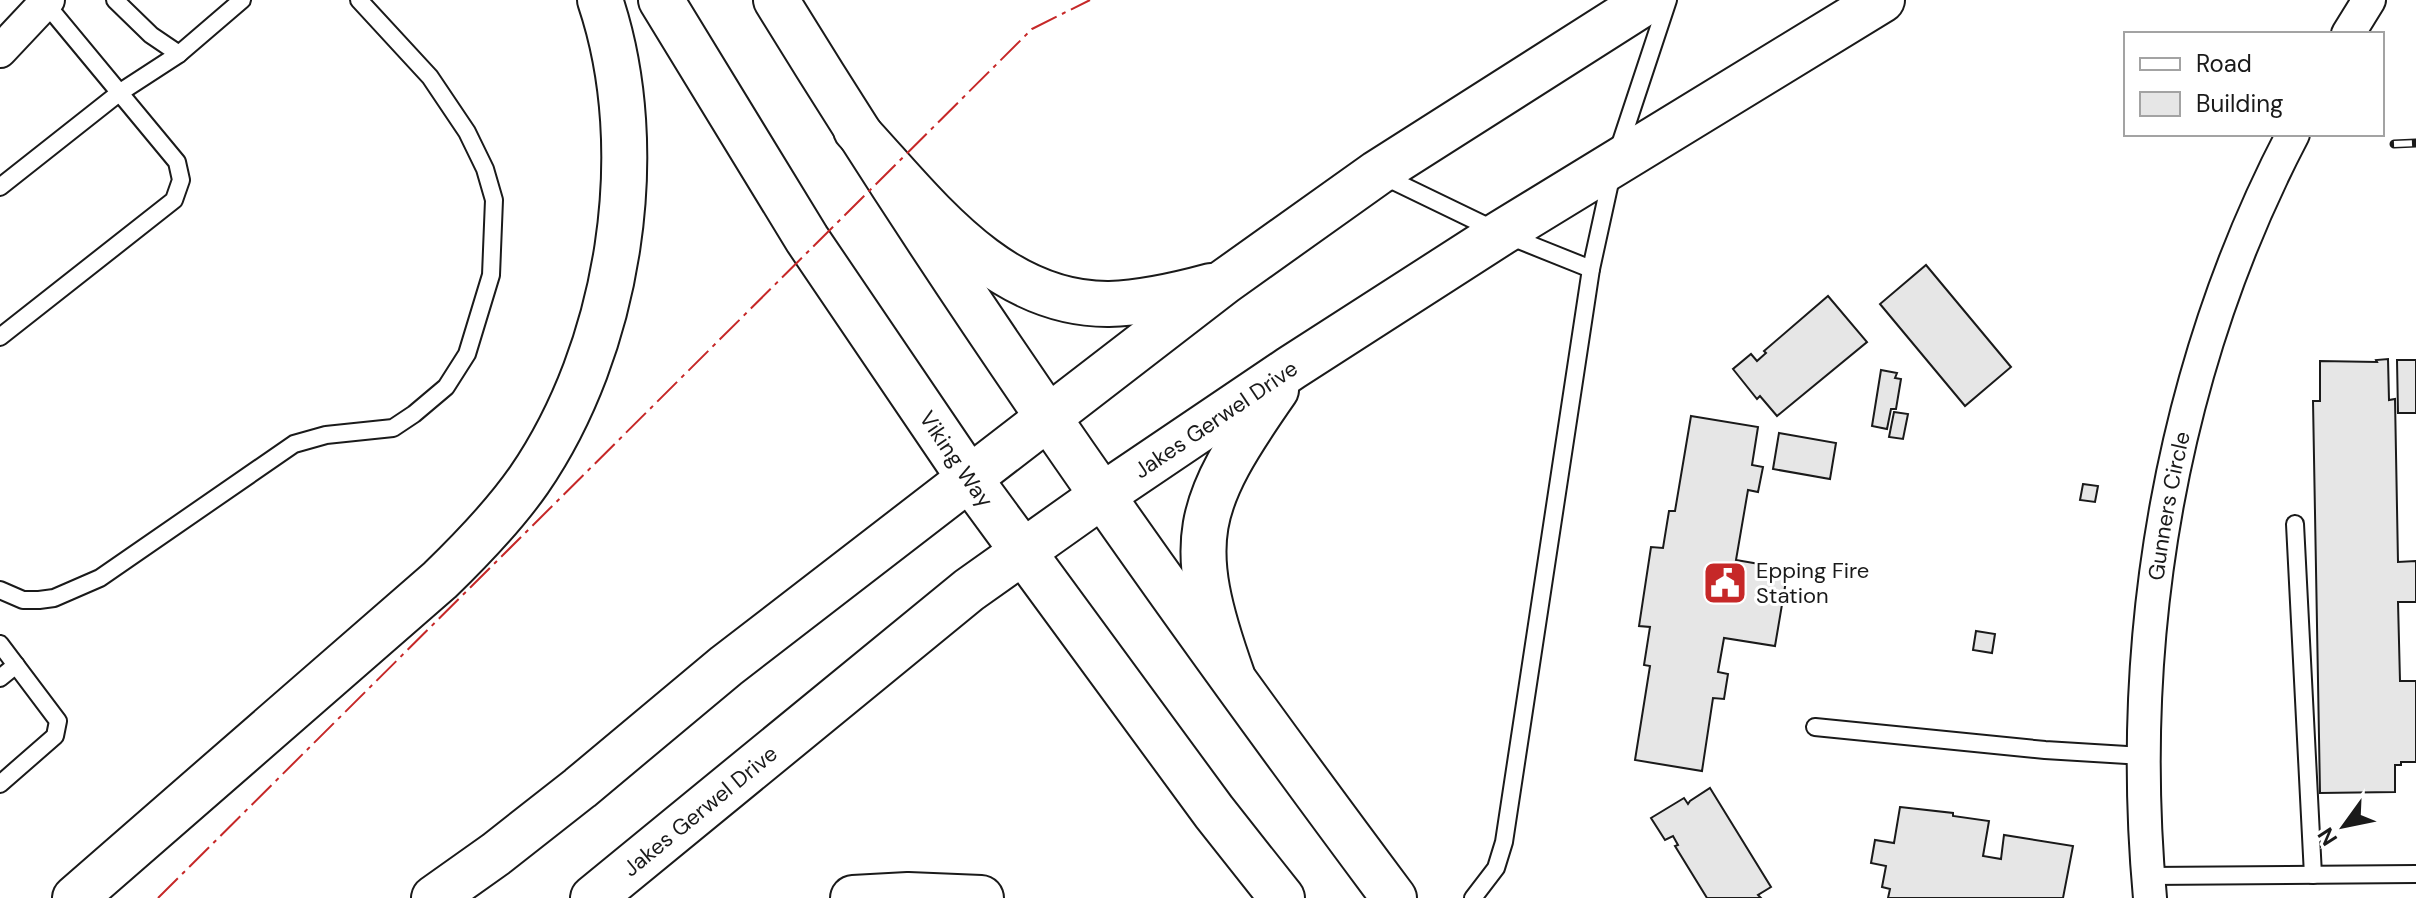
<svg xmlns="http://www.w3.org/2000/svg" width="2416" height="898" viewBox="0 0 2416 898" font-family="'DM Sans',sans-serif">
<rect width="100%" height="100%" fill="#fff"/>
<g fill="#e6e6e6" stroke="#1a1a1a" stroke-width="2">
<polygon points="1926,265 2011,367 1965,406 1880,304"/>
<polygon points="1828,296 1867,342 1777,416 1760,396 1757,399 1733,369 1751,354 1757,361 1766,353 1764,351"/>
<polygon points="2388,359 2389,400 2395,399 2398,562 2416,561 2416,602 2398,602 2400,681 2416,681 2416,762 2401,762 2401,765 2395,765 2395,792 2320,793 2313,401 2320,401 2320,361 2377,362 2376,360"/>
<polygon points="2397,360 2416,360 2416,413 2398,413"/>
<polygon points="1881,370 1897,373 1895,378 1901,379 1896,409 1891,409 1887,429 1872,426"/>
<polygon points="1894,412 1908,414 1903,439 1889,437"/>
<polygon points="1691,416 1758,427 1752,465 1763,467 1758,492 1748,490 1736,560 1788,569 1775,646 1724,638 1718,672 1728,674 1724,699 1713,698 1702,771 1635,760 1650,666 1644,665 1650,627 1639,626 1651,547 1663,548 1669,511 1675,511"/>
<polygon points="1779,433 1836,443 1830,479 1773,469"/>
<polygon points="2083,484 2098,486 2095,502 2080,500"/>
<polygon points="1976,631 1995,634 1992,653 1973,650"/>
<polygon points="1710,788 1771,887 1758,895 1761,898 1707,898 1675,846 1678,845 1673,836 1665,840 1651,818 1684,798 1688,804 1690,801"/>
<polygon points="1900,807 1953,813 1953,816 1989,821 1983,856 2001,859 2004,835 2073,846 2063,898 1888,898 1890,889 1882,887 1886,866 1871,863 1875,840 1894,843"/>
</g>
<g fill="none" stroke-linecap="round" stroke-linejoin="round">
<g stroke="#1a1a1a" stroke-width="20">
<g id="service">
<polyline points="115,0 151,35 179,54"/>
<polyline points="1618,151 1668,0"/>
<polyline points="1381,175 1501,233 1591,269"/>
<polyline points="0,187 119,93 179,54 242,0"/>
<polyline points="0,337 174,200 181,180 177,162 46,4"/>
<polyline points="2295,524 2313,875"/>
<polyline points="0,590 23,600 39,600 54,598 100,578 294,444 326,435 393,428 414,414 446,387 467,354 491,275 494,200 485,169 467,132 430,77 359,0"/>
<polyline points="0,644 58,721 55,736 0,784"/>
<polyline points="0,678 16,665"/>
<polyline points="1815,727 2045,750 2143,756"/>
<polyline points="2148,876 2416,874"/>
<polyline points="1473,898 1496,868 1504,842 1591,269 1612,173"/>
</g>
</g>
<g stroke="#1a1a1a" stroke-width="36">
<g id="minor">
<polyline points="2348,34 2369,0"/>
<polyline points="0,51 48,0"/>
<path id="s1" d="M2150 898C2126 637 2171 367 2293 134"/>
</g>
</g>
<g stroke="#1a1a1a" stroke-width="48">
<g id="secondary">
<path id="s2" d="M661 0 807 239 969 478 1214 812 1282 898"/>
<path d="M776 0C966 310 1177 607 1394 898"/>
</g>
</g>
<g stroke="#1a1a1a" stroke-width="48">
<g id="trunk">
<path d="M856 130C925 204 997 305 1109 304 1144 303 1178 295 1211 286"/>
<path d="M1232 675C1184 540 1195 506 1276 390"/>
<path d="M75 898 440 580C472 549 504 516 529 480 619 349 651 151 600 0"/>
<polyline points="434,898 496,854 580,788 726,666 1224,282 1377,173 1649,0"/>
<path id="s3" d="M593 898 969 590 1103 495 1291 368 1501 233 1882 0"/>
<polyline points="853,898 908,895 981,898"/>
</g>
</g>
<use href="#service" stroke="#fff" stroke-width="16"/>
<use href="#minor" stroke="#fff" stroke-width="32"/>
<use href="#secondary" stroke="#fff" stroke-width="44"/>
<use href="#trunk" stroke="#fff" stroke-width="44"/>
<g stroke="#1a1a1a" stroke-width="9">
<polyline id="rail" points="2394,144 2416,143"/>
</g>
<use href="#rail" stroke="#fff" stroke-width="6" stroke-dasharray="18" stroke-linecap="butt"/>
<polyline stroke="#c62828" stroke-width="2" stroke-dasharray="28 6 4 6" stroke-linecap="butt" points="158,898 1032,29 1090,0"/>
</g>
<defs>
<g id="civic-square" transform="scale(2.3)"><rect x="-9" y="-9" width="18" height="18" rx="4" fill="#c62828" stroke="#fff"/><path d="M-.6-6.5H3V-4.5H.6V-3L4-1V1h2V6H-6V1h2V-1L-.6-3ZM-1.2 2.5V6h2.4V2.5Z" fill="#fff"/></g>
</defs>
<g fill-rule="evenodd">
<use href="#civic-square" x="1725" y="583"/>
</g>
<g text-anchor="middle" stroke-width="6" stroke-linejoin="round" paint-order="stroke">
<g font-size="22" fill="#1a1a1a" stroke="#fff">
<text dy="8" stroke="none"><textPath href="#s3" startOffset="786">Jakes Gerwel Drive</textPath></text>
<text dy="8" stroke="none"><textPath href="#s2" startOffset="546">Viking Way</textPath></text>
<text dy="8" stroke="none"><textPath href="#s1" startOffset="394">Gunners Circle</textPath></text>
<text dy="8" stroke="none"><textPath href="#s3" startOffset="138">Jakes Gerwel Drive</textPath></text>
</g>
<g font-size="22" fill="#1a1a1a" stroke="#fff" text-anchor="start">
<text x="1756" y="578">Epping Fire<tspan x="1756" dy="25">Station</tspan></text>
</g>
</g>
<rect x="2124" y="32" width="260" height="104" fill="#ffffff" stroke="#a3a3a3" stroke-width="2"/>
<rect x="2140" y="58" width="40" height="12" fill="#ffffff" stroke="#a3a3a3" stroke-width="2"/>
<text x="2196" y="72" font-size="24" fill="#1a1a1a">Road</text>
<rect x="2140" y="92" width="40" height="24" fill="#e6e6e6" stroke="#a3a3a3" stroke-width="2"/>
<text x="2196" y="112" font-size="24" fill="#1a1a1a">Building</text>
<g transform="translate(2344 826) rotate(237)" stroke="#ffffff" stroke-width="6" paint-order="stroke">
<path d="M0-6L14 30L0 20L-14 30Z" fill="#1a1a1a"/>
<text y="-12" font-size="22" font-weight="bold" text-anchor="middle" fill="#1a1a1a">N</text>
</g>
</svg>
